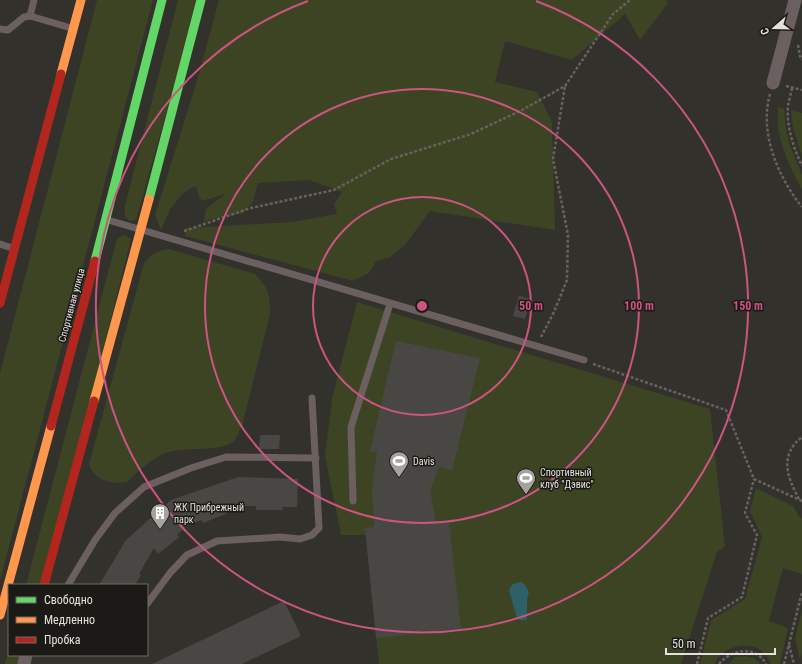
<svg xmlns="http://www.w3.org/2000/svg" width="802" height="664" viewBox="0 0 802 664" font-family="'Roboto Condensed',sans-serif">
<rect width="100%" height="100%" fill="#32312c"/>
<g fill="#3c4424">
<polygon points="97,0 153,0 0,581 0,373"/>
<path d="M178 0H198L136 220 130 221C124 218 124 211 125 205Z"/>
<polygon points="219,0 665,0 668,3 640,40 625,14 572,60 505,41 495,82 537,92 552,122 555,230 430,211 405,245 389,258 376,261 369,273 353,281 185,236 186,228 292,222 337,214 334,204 342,192 309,180 258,183 253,202 243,213 204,221 206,209 225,194 203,201 199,197 196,186 184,192 170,209 161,230 155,215 197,81"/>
<path d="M778 107 784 109 786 127 789 143 802 175V189C791 170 782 150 778 128 777 121 778 114 778 107Z"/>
<polygon points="791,110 802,113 802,156 793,128"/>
<polygon points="125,235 131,239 45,585 26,585 116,242 118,238"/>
<path d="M169 249 255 274C269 289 270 295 270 314L242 426C239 430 237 439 233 442 218 453 180 445 161 455 150 461 136 473 127 482 113 485 93 480 89 464L144 263C153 253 156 251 169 249Z"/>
<polygon points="357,302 710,409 725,547 717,552 681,664 379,664 366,535 341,535 325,456 332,399"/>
<path d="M756 488 793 506 800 518H802V574L783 568 769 621 788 628 780 664H771C768 658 765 653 759 649 744 641 720 648 715 664H700L711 620 745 599 762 537 750 511Z"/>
<polygon points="802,610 802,652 800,660 795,639"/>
<polygon points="9,648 9,655 27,655 24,664 5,664"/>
<polygon points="745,656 754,658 760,664 729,664 735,657"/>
</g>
<polygon fill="#2d6067" points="521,582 525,585 529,592 527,600 527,619 522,621 517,618 509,590 513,584"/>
<g fill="#494743">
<polygon points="519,296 531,299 525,319 513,316"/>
<polygon points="396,341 480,358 452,471 439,467 430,491 436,521 449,521 461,629 376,638 365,528 374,527 372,489 377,452 370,451"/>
<polygon points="260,435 280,435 279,449 259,449"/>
<polygon points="238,477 298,479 297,507 282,507 283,510 256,510 256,506 242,506 226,511 228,513 203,523 202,520 188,525 177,535 179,537 158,554 154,548 139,574 141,575 135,585 99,585 126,540 171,500"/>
<polygon points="284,601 301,636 242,664 152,664"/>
</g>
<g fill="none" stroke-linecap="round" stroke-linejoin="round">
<g stroke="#68615f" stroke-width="2.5" stroke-dasharray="3 2" stroke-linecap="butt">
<polyline points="798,45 800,56 802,60"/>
<polyline points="786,86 802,90"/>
<path d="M792 88C791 94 789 100 788 106 786 126 794 149 802 166"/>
<path d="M770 94C759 133 778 177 802 207"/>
<polyline points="184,231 251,208 334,190 391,159 471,134 522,110 565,86 613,14 630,0"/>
<polyline points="541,337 554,312 567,280 568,235 553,159 565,86"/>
<polyline points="593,364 726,410 754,479 802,501"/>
<path d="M799 499C787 477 779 455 802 437"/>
<polyline points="789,645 794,664"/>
<polyline points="697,664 708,618 742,597 757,535 745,513 754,479"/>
<path d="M719 664C731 649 756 645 766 664"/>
<polyline points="784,664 802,592"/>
</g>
<g stroke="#6b5f5f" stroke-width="7">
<polyline points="30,16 34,0"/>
<polyline points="0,29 8,30 24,17 30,16 71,28"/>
<polyline points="108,220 584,360"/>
<polyline points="0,244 12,248"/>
<polyline points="353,501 351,427 390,304"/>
<polyline points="68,585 95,540 115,513 144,487 191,468 226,457 316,458"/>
<polyline points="147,604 170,573 187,555 217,541 280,537 300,539 312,535 319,528 312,398"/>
</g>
<g stroke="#6b5f5f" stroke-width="13">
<polyline points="773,83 795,0"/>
<polyline points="24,664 26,655"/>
</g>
<g stroke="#63d668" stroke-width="9">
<polyline points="149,199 201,0"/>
<polyline points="95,261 162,0"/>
</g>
<g stroke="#ff974d" stroke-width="9">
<polyline points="61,74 81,0"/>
<polyline points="94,401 149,199"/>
<polyline points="0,615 51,426"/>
</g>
<g stroke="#b3261e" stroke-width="9">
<polyline points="0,303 61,74"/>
<polyline points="51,426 95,261"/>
<polyline points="44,585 94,401"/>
</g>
</g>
<g fill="none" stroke="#cc5481" stroke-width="2">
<circle cx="422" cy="306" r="109"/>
<circle cx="422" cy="306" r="217"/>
<path d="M536 1A326 326 0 1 1 308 1"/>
</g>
<defs>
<g id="stadium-pin" transform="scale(1)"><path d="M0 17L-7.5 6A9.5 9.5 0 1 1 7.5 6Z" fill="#a6a39e" stroke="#1c1a16"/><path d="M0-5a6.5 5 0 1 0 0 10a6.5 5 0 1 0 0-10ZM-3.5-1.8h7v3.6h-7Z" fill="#fff"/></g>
<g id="building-pin" transform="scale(1)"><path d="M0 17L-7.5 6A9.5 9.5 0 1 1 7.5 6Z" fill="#a6a39e" stroke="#1c1a16"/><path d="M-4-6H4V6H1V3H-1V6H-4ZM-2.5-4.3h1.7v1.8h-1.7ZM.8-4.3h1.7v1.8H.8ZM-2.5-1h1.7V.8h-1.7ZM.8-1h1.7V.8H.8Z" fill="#fff"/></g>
</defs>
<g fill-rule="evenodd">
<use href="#stadium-pin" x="399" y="461"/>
<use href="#stadium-pin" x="526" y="478"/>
<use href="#building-pin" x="160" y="513"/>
</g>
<g text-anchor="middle" stroke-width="3" stroke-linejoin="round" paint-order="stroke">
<g font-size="10" fill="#e4e1db" stroke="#1c1a16">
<text transform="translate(71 305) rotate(-75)" y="4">Спортивная улица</text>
</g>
<g font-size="10" fill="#e4e1db" stroke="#1c1a16" text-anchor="start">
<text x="413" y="465">Davis</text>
<text x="540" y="476">Спортивный<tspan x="540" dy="12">клуб "Дэвис"</tspan></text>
<text x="174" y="511">ЖК Прибрежный<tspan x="174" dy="12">парк</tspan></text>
</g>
</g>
<circle cx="422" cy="306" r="6" fill="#cc5481" stroke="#1c1a16" stroke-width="2"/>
<g font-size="12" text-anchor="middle" font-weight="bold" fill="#cc5481" stroke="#1c1a16" stroke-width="3" stroke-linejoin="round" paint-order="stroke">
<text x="531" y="310">50 m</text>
<text x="639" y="310">100 m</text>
<text x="748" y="310">150 m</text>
</g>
<rect x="8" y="584" width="140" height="72" fill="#1c1a16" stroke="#6c6a65"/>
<rect x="16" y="597" width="20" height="6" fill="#63d668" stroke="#6c6a65"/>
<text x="44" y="604" font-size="12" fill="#e4e1db">Свободно</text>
<rect x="16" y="617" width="20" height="6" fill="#ff974d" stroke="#6c6a65"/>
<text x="44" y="624" font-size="12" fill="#e4e1db">Медленно</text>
<rect x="16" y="637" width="20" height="6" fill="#b3261e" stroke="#6c6a65"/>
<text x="44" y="644" font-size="12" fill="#e4e1db">Пробка</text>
<g transform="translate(774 28) rotate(250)" stroke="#1c1a16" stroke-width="3" paint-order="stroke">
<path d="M0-3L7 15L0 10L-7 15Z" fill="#e4e1db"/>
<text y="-6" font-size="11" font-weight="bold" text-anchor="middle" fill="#e4e1db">С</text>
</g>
<path d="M666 648v6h109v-6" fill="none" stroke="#e4e1db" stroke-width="2"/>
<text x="672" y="648" font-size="12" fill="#e4e1db" stroke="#1c1a16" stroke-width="3" paint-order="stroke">50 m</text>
</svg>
